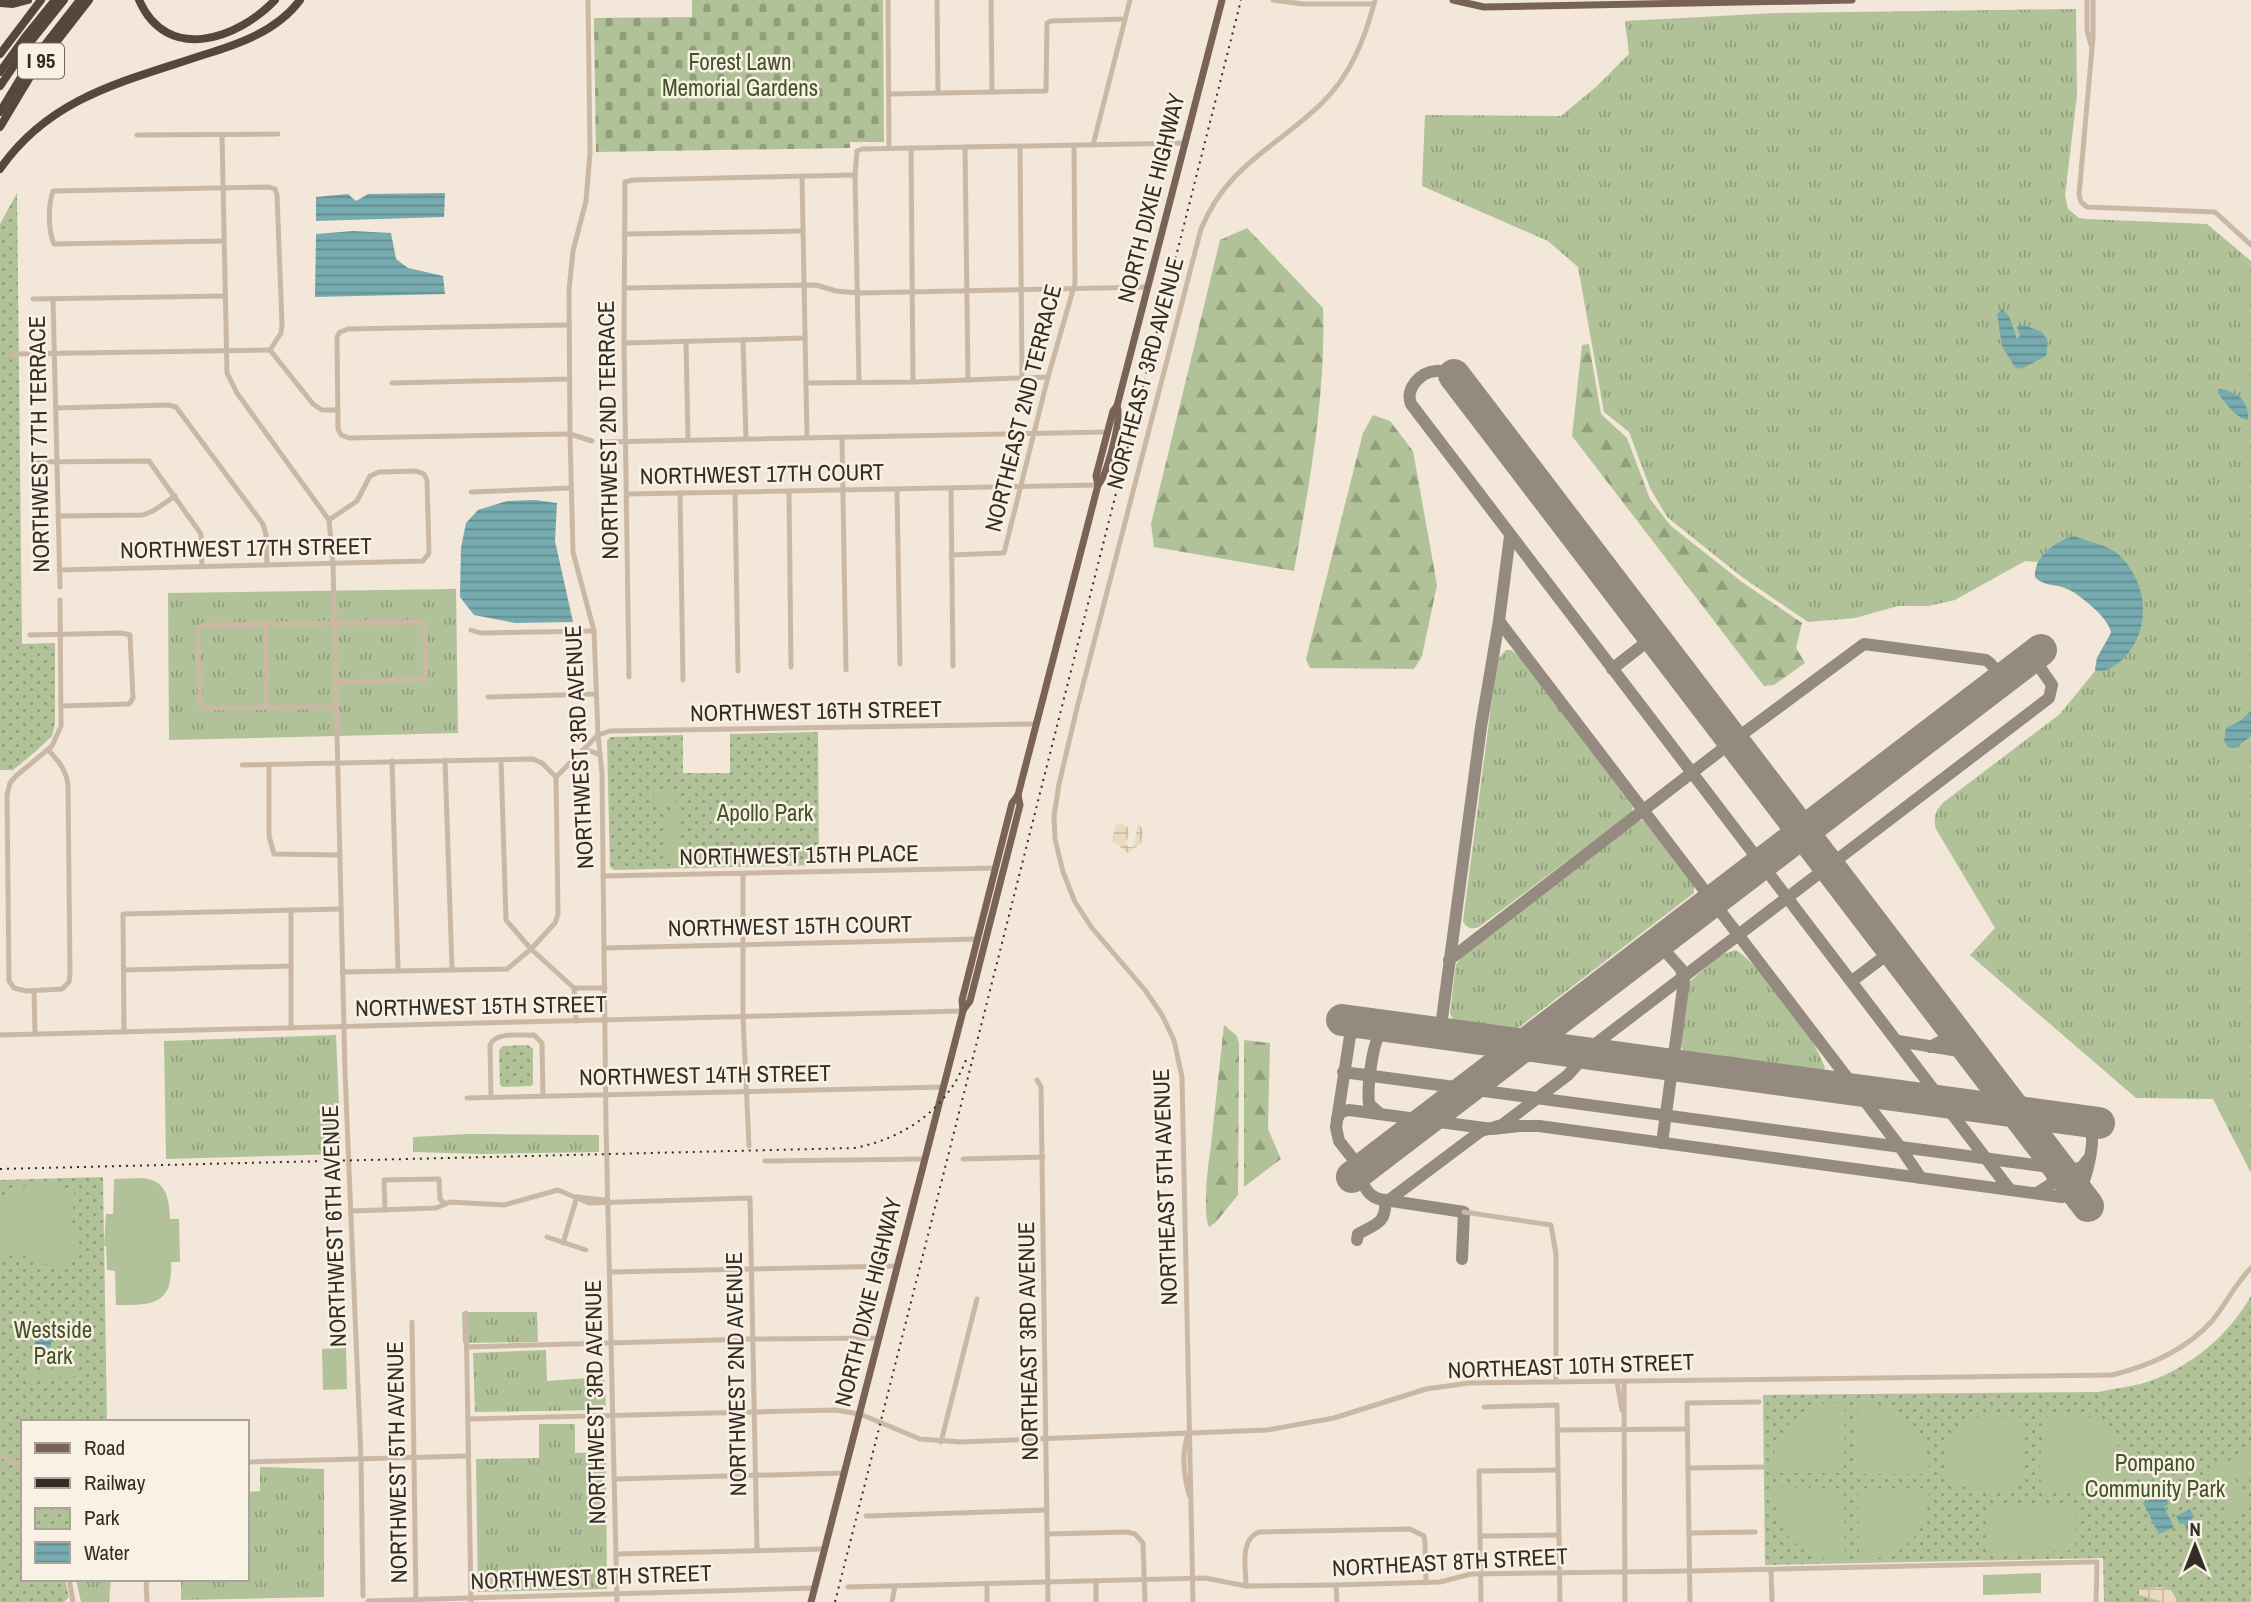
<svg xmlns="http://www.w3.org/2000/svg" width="2251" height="1602" viewBox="0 0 2251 1602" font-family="'Archivo Narrow',sans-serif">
<defs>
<pattern id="grass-tufts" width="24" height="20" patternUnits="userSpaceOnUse" patternTransform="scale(1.75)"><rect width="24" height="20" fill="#b1c298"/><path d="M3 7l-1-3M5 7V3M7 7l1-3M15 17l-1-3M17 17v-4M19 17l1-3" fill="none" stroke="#919e7c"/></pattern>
<pattern id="forest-firs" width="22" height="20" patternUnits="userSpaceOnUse" patternTransform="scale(1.75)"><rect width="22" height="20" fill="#b1c298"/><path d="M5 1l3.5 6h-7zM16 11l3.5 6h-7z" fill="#919e7c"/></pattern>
<pattern id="cemetery-stones" width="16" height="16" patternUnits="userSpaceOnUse" patternTransform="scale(1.75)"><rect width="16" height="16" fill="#b1c298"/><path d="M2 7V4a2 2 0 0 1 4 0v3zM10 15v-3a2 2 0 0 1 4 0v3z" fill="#919e7c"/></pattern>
<pattern id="park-dots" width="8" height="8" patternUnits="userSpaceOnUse" patternTransform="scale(1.75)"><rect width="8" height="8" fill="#b1c298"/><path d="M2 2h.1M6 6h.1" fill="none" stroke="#919e7c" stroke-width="1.8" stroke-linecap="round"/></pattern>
<pattern id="plaza-grid" width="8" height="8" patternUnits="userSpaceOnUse" patternTransform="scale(1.75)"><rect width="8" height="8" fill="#ebdabe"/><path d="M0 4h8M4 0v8" fill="none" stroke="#cabba3"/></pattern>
<pattern id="water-rules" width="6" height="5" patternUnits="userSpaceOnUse" patternTransform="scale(1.75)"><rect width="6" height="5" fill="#76abb0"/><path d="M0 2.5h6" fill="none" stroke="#628b8f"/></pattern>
</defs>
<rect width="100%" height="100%" fill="#f2e7d8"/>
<g fill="url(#grass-tufts)">
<path d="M2076 9 2077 95 2065 195 2068 209 2079 218 2086 219 2207 224 2251 261V1173L2213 1099 2136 1098 1970 955 1995 928 1936 829C1933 817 1935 811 1944 802L2060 714 2095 671 2097 658 2111 633V628L2101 614 2075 593 2062 587 2038 580 2035 572 2038 562 2025 561 1955 600 1929 606H1898L1855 618 1808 622 1742 577 1667 517 1650 488 1629 432 1604 412 1578 267 1548 241 1422 186 1425 115 1561 116 1597 86 1629 54 1625 21 1776 13Z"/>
<polygon points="456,589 458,733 169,740 168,593"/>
<path d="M1506 650H1511L1518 655 1633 807 1632 812 1479 927C1472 930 1466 928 1463 921L1497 660Z"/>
<polygon points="1643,820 1694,886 1694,893 1513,1032 1458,1024 1453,1020 1450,1013 1456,965 1463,954 1638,821"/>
<path d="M1736 950C1767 972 1812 1032 1825 1068L1821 1073 1685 1054 1681 1046 1689 982 1720 955Z"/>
<polygon points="336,1035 341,1154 166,1159 164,1041"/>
<polygon points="468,1134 599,1135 599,1152 483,1154 413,1152 413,1137"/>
<polygon points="462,1312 537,1312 538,1342 463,1343"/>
<polygon points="546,1350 547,1381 588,1378 590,1381 605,1380 606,1410 475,1412 473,1353"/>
<polygon points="539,1424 575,1424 575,1453 606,1452 607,1589 478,1592 476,1459 539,1458"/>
<polygon points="260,1467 324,1469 324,1597 181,1600 181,1579 247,1579 247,1492 260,1491"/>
<polygon points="76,1579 111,1579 109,1602 81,1602"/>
</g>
<g fill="url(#forest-firs)">
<path d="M1247 228 1323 308C1326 397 1309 484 1294 571L1154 547 1151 524 1220 240Z"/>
<polygon points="1589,344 1601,414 1627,438 1650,499 1671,526 1742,582 1802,623 1796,648 1805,663 1774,685 1764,686 1572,436 1582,345"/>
<polygon points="1373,415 1390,421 1413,451 1437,585 1422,656 1414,669 1310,668 1306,659 1363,433"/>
<path d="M1224 1025 1237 1036 1239 1044 1238 1195 1215 1223 1209 1227C1203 1214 1207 1169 1210 1154Z"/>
<polygon points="1244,1040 1270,1043 1268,1129 1281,1159 1244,1187"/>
</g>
<polygon fill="url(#cemetery-stones)" points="692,0 883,0 884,142 850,142 850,148 596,152 594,18 692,17"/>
<g fill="url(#park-dots)">
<polygon points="17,193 22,644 55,643 55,724 52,736 35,752 13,770 0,770 0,224"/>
<polygon points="818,732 819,865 614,870 610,867 607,741 610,737 683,735 683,773 730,773 730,734"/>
<polygon points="528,1045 533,1049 533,1084 531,1086 502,1087 500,1084 499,1050 503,1046"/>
<polygon points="103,1177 107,1422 23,1422 23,1579 65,1579 69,1597 64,1602 0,1602 0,1180"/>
<path d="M2251 1296V1602H2104L2103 1558 1765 1565 1763 1395 2099 1392C2114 1388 2132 1387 2147 1382 2191 1367 2228 1336 2251 1296Z"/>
</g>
<g fill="#b1c298">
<polygon points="665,790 676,790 676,807 654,807 654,791"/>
<polygon points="679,812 680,864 666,864 666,813"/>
<path d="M143 1178C167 1181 169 1198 170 1219H179L180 1262H171C173 1306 152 1305 116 1305L115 1271 107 1270 106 1246H104L106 1214H113L114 1179Z"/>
<path d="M35 1182 61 1185 74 1192 72 1226 77 1239 76 1259 68 1266 43 1264 33 1257 2 1255 0 1252V1211C8 1195 18 1188 35 1182Z"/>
<polygon points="346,1348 347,1389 323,1390 322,1349"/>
<polygon points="76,1356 76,1376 66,1377 65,1357"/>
<polygon points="39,1357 50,1357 50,1377 40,1377"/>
<polygon points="52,1357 63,1357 64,1376 53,1377"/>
<rect x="26" y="1358" width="11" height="19"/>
<path d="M1858 1402C1900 1403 1930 1433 1929 1474H1863L1857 1469Z"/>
<path d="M1825 1403H1845L1844 1469 1841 1473H1773C1771 1436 1792 1414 1825 1403Z"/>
<path d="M2047 1415C2074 1415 2113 1410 2118 1447 2120 1459 2117 1473 2115 1485L2049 1493 2041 1484 2040 1460Z"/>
<path d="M1981 1416 2020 1417 2024 1481 2014 1492 1993 1491 1948 1484C1947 1451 1940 1423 1981 1416Z"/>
<polygon points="2251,1448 2251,1478 2242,1482 2230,1460"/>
<polygon points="2225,1460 2250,1506 2229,1517 2204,1472"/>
<path d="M1773 1487 1840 1488 1844 1492 1845 1560C1799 1561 1774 1531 1773 1487Z"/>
<path d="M1863 1488H1929C1930 1533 1903 1559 1859 1560L1858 1493Z"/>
<polygon points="1989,1504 2077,1504 2075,1549 2066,1551 1988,1554"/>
<polygon points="2041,1573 2041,1593 1983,1595 1983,1575"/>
</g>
<g fill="url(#plaza-grid)">
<polygon points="1122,823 1129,829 1127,840 1125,842 1128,847 1134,847 1138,823 1143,830 1141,843 1128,853 1113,841 1115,825"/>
<polygon points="2161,1587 2171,1590 2178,1602 2163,1602 2139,1595 2139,1589"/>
</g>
<g fill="url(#water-rules)">
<polygon points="445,193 444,217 316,221 316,197 348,194 356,201 368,194"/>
<polygon points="353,231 391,233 396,259 408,268 443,276 445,294 315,297 316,234"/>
<polygon points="2002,309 2009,316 2017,339 2020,336 2017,327 2020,324 2042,332 2048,342 2046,356 2021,369 2014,366 2002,346 1997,314"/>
<path d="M2219 389C2237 391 2250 402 2248 420 2237 419 2225 403 2218 393Z"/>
<polygon points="535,500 557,503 555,541 573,622 515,623 474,615 460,597 461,548 466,523 478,510 507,501"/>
<path d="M2074 536C2088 542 2107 544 2119 555 2148 582 2152 629 2124 658 2116 666 2106 673 2095 670L2097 658 2111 633C2110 619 2079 593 2066 588 2055 584 2043 586 2035 577 2034 556 2056 541 2074 536Z"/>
<polygon points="2251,711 2251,736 2235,748 2228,747 2224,741 2226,728 2240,721"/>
<polygon points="51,1322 51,1347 35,1347 35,1323"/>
<polygon points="2163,1493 2169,1504 2164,1507 2174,1527 2159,1534 2143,1503"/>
<polygon points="2190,1509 2194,1517 2191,1519 2195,1527 2187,1530 2184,1523 2180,1524 2176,1516"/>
</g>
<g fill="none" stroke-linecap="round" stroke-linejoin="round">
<g stroke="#948a7f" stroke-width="12">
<path d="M1454 375C1448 373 1443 370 1436 371 1420 372 1405 389 1411 404L2010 1190"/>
<polyline points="1499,621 1900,1147 1921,1178"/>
<polyline points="1612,669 1653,637"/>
<polyline points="1658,943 1681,969 1684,981 1662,1143"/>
<path d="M1449 960 1733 741 1864 644 1986 660C1999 668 1998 681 1988 691"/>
<polyline points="1852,981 1893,950"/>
<polyline points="1440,1034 1481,727 1499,621 1510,536"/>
<polyline points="1898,1041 1971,1053"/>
<polyline points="1930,1047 1947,1038 1947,1022"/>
<polyline points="1343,1072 2072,1170 2082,1167 2089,1158"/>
<path d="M1380 1114 1369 1104C1367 1088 1372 1040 1383 1029L1391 1027"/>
<path d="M1337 1119 1341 1112 1349 1110 1492 1129 1519 1126H1539L2062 1197 2077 1193C2086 1184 2095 1143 2091 1131 2089 1125 2083 1122 2078 1120"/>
<path d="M1367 1165 1361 1176C1364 1191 1373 1201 1389 1200L1481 1131 1502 1125 1568 1075 1594 1045 2049 698 2052 685 2041 669 2030 664 2014 670"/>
<polyline points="1361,1169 1339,1141 1336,1127 1350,1036 1358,1029 1374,1025"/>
<polyline points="2037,1193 2051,1184 2058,1168"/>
<path d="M1357 1240 1358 1234C1376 1224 1387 1223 1385 1200L1464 1212 1462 1259"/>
</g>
<g stroke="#948a7f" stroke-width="32">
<polyline points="1454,375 2088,1206"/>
<polyline points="1342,1020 2099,1123"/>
<polyline points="1352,1177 2041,650"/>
</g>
<g stroke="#cbb8a4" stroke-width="5">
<polyline points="588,0 590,153 586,201 573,251 569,290 570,434 573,552 594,631 598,735 602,773 606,1126 617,1602"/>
<polyline points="888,0 889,148"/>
<polyline points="937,0 938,92"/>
<polyline points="991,0 992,91"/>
<polyline points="1273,0 1303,4 1374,4"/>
<polyline points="2087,0 2087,30 2091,45"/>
<polyline points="2093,0 2093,37 2079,195 2081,202 2087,207 2215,212 2251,245"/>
<polyline points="889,94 1046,91 1047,23 1051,21 1125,19"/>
<polyline points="137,135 278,134"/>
<polyline points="222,135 227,373 237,393 329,520 333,564 345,1072 361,1459 363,1596"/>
<polyline points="1093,145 1130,0"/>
<polyline points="1020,146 1022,379"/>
<polyline points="965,147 968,380"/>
<polyline points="911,148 913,382"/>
<polyline points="802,177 807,437"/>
<polyline points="624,234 802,231"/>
<path d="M224 241 54 244C48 231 48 205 53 191L269 187 275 189 277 195 282 324 281 333 270 350 313 404 322 410H338"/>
<polyline points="624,288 816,285 836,291 858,293 1148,287"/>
<polyline points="33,299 225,296"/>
<polyline points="53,299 60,587"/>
<polyline points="569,325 348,329 340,332 337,337 338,429 341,435 349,438 570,434 592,441"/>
<polyline points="743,340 746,438"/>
<polyline points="686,342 688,439"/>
<polyline points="624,343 805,338"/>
<polyline points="13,354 270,350"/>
<polyline points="859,382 855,175 857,151 862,149 1186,143"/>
<polyline points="392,383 570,379"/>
<polyline points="806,383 913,382 1048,377"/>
<polyline points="56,408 168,405 176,407 263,524 266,535 267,565"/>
<polyline points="842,437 846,670"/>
<polyline points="602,442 1107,432"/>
<polyline points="32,462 149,461 201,534 202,567"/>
<polyline points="951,489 953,666"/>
<polyline points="897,490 900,664"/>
<polyline points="471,492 571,488"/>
<polyline points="735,492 738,671"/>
<polyline points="789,492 791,667"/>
<polyline points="680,493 683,680"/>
<polyline points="627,494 1098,485"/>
<polyline points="58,516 143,515 153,511 175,496"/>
<polyline points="951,555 1004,553 1048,377 1075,283 1074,145"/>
<polyline points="59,570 423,561 429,553 427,480 424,474 416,471 379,472 370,476 357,501 329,520"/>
<polyline points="266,624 267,708"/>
<polyline points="471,630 480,633 594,631"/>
<polyline points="30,635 122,633 130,635 133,698 129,704 61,706"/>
<polyline points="629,677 624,343 625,182 633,180 855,175"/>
<polyline points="336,683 426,679 425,627 423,622 203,625 197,630 201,708 336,707"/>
<polyline points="488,697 596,694"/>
<path d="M48 750C59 761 66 770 68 785L70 974 69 982 62 989 26 991 14 988 9 981 7 795 10 783 16 776 52 746 61 726 60 600"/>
<polyline points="580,753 591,751 600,755"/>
<polyline points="445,760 452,969"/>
<polyline points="501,760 506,920 531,949 574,988 605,988"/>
<polyline points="392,761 398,970"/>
<polyline points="269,764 269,836 274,854 340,855"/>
<polyline points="242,765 533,759 542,763 556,777"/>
<polyline points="743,874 743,1017 749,1146"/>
<polyline points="603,876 996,868"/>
<polyline points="291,910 291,1028"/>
<polyline points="604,948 978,939"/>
<polyline points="124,970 291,966"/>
<polyline points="342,972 507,969 531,949 555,923 558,914 556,777 598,735 610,731 1036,724"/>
<polyline points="574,988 576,1021"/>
<polyline points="34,991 35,1034"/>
<polyline points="124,1032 123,914 341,909"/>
<polyline points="0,1035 963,1011"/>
<polyline points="1037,1080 1041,1087 1048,1602"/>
<polyline points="467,1098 943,1087"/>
<path d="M491 1098 490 1045C496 1031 520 1036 534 1035L542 1043 543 1096"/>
<polyline points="963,1159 1043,1157"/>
<polyline points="765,1161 925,1159"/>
<polyline points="577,1197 605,1200"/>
<polyline points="385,1210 384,1180 439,1179 440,1199 444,1203"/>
<polyline points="351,1211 436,1208 450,1202 504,1205 558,1190 589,1203 750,1198 757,1550"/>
<polyline points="1464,1212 1551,1225 1556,1254 1556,1382"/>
<polyline points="547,1237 586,1250"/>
<polyline points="563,1243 577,1197"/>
<polyline points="610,1272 897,1266"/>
<polyline points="466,1313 471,1602"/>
<polyline points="412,1322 416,1602"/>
<polyline points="467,1347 752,1339 879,1338"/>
<polyline points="1617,1382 1622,1410"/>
<polyline points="1624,1382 1625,1602"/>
<polyline points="1484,1407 1557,1405 1560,1602"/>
<path d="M468 1419 835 1410 860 1414 920 1439 961 1442 1267 1430 1334 1418 1426 1389 1469 1383 2112 1375C2149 1366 2186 1350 2212 1321 2227 1303 2234 1285 2251 1268"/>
<polyline points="1557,1430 1688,1429"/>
<polyline points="941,1442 977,1299"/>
<polyline points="2,1455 10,1462 23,1463"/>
<polyline points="247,1462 468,1456"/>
<polyline points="1688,1468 1762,1467"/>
<polyline points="614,1479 844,1473"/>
<path d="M1189 1495C1184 1476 1181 1451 1189 1432"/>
<polyline points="866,1516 1047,1510"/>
<polyline points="1689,1533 1755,1532"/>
<polyline points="1047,1534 1127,1532 1135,1534 1143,1543 1145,1602"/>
<polyline points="1480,1536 1559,1535"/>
<polyline points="616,1554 825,1549"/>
<polyline points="1771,1570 1772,1602"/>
<polyline points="69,1579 73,1602"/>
<polyline points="146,1579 147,1602"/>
<polyline points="1096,1581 1096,1602"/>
<polyline points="987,1584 987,1602"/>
<polyline points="1336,1585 1337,1602"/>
<path d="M1246 1586C1246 1568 1239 1540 1259 1532L1410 1529 1424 1536 1425 1542 1426 1583"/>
<polyline points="848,1587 1205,1578 1246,1586 1336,1585 1440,1582 1471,1574 1690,1571 2091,1562 2097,1562 2096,1602"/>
<polyline points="368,1601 815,1588"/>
<polyline points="892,1602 895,1586"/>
<path d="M1193 1602 1182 1077 1174 1040 1162 1015 1145 990 1092 928 1075 902 1063 872 1055 839 1054 816 1059 784 1077 708 1201 229C1228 164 1276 148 1322 103 1351 75 1365 38 1375 0"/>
<polyline points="1481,1602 1479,1471 1558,1470"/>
<polyline points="1690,1602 1687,1403 1759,1402"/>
</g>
<g stroke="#786356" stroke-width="7">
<polyline points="1453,0 1484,7 1852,0"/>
<polyline points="1098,485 1096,476 1113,411 1117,406 1222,0"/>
<polyline points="963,1010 970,1001 1020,805 1018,795"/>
<path d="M811 1602 963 1011 962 1000 1012 803 1018 795 1098 485C1107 475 1122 419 1117 406"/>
</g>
<g stroke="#57463c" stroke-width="8">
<path d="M139 0C167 64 238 39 275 0"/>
<polyline points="0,3 13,4 28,0"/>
<polyline points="0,54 41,0"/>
<polyline points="0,72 25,37 55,0"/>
<polyline points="0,86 28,45 64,0"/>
<polyline points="0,112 26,69 80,0"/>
<polyline points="0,127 33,72 89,0"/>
<path d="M0 169C50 97 125 81 203 55 239 44 277 31 300 0"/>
</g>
<g stroke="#352c26" stroke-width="2" stroke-dasharray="2 5" stroke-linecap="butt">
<path d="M0 1169 855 1148C905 1138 947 1109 966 1060"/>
<polyline points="835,1602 1241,0"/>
</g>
</g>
<g text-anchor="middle" stroke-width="5" stroke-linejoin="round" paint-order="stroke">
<rect fill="#faf1e5" stroke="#70675f" stroke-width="2" x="18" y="43.5" width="46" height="35" rx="5"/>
<g font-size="21" font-weight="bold" fill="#352c26">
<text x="41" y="68">I 95</text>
</g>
<g font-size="23" fill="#425529" stroke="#faf1e5">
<text x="740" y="70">Forest Lawn<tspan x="740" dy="26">Memorial Gardens</tspan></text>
<text x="765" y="821">Apollo Park</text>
<text x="53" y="1338">Westside<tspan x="53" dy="26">Park</tspan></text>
<text x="2155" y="1471">Pompano<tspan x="2155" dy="26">Community Park</tspan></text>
</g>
<g font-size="23" fill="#352c26" stroke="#faf1e5">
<text transform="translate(1151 198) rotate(-76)" y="8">NORTH DIXIE HIGHWAY</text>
<text transform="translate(1145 373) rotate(-75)" y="8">NORTHEAST 3RD AVENUE</text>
<text transform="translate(1023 408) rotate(-76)" y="8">NORTHEAST 2ND TERRACE</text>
<text transform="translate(608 430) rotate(-91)" y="8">NORTHWEST 2ND TERRACE</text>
<text transform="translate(39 444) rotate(-91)" y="8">NORTHWEST 7TH TERRACE</text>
<text transform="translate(762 474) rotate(-1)" y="8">NORTHWEST 17TH COURT</text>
<text transform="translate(246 548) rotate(-1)" y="8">NORTHWEST 17TH STREET</text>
<text transform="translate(816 711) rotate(-1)" y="8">NORTHWEST 16TH STREET</text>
<text transform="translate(579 747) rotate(-93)" y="8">NORTHWEST 3RD AVENUE</text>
<text transform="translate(799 855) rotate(-1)" y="8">NORTHWEST 15TH PLACE</text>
<text transform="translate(790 926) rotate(-1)" y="8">NORTHWEST 15TH COURT</text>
<text transform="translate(481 1006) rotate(-1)" y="8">NORTHWEST 15TH STREET</text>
<text transform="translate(705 1075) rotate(-1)" y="8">NORTHWEST 14TH STREET</text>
<text transform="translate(1165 1187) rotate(-92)" y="8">NORTHEAST 5TH AVENUE</text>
<text transform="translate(334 1226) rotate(-92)" y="8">NORTHWEST 6TH AVENUE</text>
<text transform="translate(868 1302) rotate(-76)" y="8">NORTH DIXIE HIGHWAY</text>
<text transform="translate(1028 1341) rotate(-91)" y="8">NORTHEAST 3RD AVENUE</text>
<text transform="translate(1571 1366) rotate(-2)" y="8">NORTHEAST 10TH STREET</text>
<text transform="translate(736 1374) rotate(-91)" y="8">NORTHWEST 2ND AVENUE</text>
<text transform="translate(595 1402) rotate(-91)" y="8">NORTHWEST 3RD AVENUE</text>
<text transform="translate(397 1462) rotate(-91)" y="8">NORTHWEST 5TH AVENUE</text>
<text transform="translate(1450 1562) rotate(-3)" y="8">NORTHEAST 8TH STREET</text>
<text transform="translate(591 1577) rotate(-2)" y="8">NORTHWEST 8TH STREET</text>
</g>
</g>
<rect x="21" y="1420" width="228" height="161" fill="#faf1e5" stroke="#aba299" stroke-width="2"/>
<rect x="35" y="1443" width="35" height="10" fill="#786356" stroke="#aba299" stroke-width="2"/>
<text x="84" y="1455" font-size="21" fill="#352c26">Road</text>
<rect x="35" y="1478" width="35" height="10" fill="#352c26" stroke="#aba299" stroke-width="2"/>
<text x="84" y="1490" font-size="21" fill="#352c26">Railway</text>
<rect x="35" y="1508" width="35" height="21" fill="url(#park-dots)" stroke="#aba299" stroke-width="2"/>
<text x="84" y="1525" font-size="21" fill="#352c26">Park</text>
<rect x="35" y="1542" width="35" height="21" fill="url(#water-rules)" stroke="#aba299" stroke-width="2"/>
<text x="84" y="1560" font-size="21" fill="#352c26">Water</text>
<g transform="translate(2195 1546)" stroke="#faf1e5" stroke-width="5" paint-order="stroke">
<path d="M0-5L12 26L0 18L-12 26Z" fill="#352c26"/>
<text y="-10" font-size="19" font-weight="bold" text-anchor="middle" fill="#352c26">N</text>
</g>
</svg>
